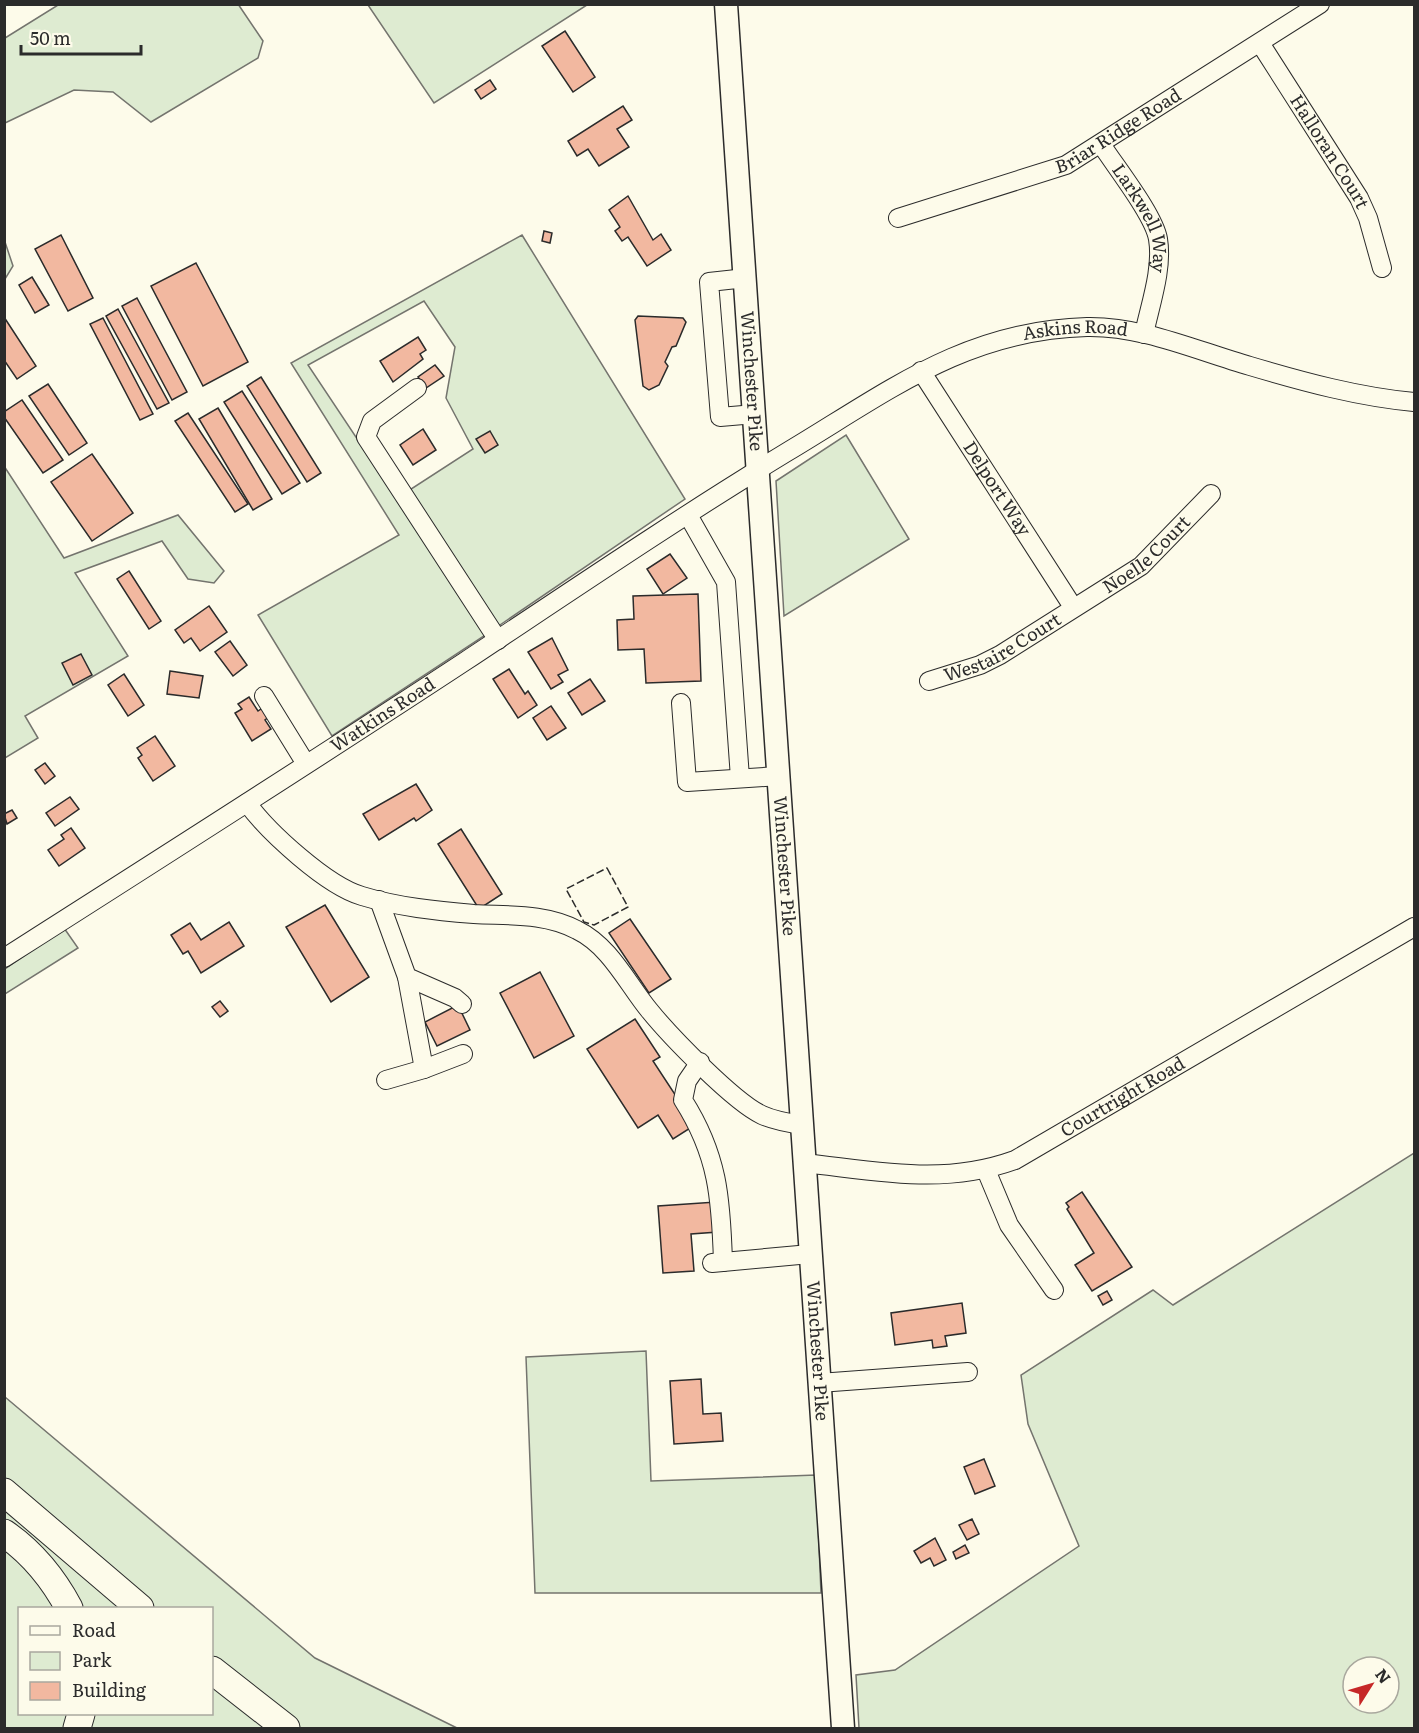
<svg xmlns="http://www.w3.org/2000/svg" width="1419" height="1733" viewBox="0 0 1419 1733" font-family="Literata,serif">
<rect width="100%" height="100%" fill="#fdfbea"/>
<g fill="#deebd1" stroke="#74746e" stroke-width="1.5" fill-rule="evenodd">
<polygon points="238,4 263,41 258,58 151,122 113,92 74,90 5,123 5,38 58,5"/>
<polygon points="368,5 587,5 434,103"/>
<polygon points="522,235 685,499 497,627 408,491 473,449 446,398 455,347 424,301 308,365 487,634 332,736 258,615 399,535 291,363"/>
<polygon points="5,242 13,266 5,279 4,279"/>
<polygon points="846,435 909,539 784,616 776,481"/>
<polygon points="4,466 64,558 178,515 224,571 214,583 188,579 162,541 75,573 128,656 25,716 38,738 5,758"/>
<polygon points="64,928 78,948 5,994 5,969"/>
<path d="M1414 1153V1728H859L856 1675 895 1670 1079 1546 1028 1424 1021 1375 1153 1290 1173 1305ZM1353 1667H1389V1703H1353Z"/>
<polygon points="646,1351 651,1481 816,1475 821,1593 535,1593 526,1357"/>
<polygon points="5,1397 315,1658 457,1728 299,1728 266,1705 212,1658 212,1608 154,1608 5,1480"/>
<polygon points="4,1500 130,1608 80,1608 5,1520"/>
<polygon points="4,1547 33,1571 59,1608 20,1608 20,1714 72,1714 68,1728 5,1728"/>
<polygon points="212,1679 273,1728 86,1728 90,1714 212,1714"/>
</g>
<g fill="#f2b8a0" stroke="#2b2b2b" stroke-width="1.5">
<polygon points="565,31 595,77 573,92 542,46"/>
<polygon points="490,80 496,89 481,99 475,90"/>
<polygon points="623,106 632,120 617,129 629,147 599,166 588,149 577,156 568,141"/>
<polygon points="628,196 653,240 661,234 671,250 647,266 628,237 622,241 615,231 620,227 609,210"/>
<polygon points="544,231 552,233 550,243 542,241"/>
<polygon points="61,235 93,298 68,311 35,249"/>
<polygon points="196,263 248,362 203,386 151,286"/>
<polygon points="32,277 49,305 35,313 19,285"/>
<polygon points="137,298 187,392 172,400 122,306"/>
<polygon points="118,309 169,403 157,409 106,316"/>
<polygon points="638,316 683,318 686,322 676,346 672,347 665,362 668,366 659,385 649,390 643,386 635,320"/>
<polygon points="4,317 36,366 17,379 4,360"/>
<polygon points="103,318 153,414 140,420 90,324"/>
<polygon points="418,337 426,350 420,354 423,359 393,382 380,361"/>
<polygon points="435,365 444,376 426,388 418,377"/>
<polygon points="261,377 321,473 307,482 247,386"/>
<polygon points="48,384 87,443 69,455 29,396"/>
<polygon points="242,391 300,483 282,494 224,402"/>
<polygon points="22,400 63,460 43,473 4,417 4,412"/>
<polygon points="218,408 272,499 253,510 199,419"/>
<polygon points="188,413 248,504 235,512 175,421"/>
<polygon points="423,429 436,450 413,465 400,445"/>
<polygon points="490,431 498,445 485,453 476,439"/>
<polygon points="92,454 133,513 92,541 51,482"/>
<polygon points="670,554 687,578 663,594 647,569"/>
<polygon points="129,571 161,621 149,629 117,579"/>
<polygon points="698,594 701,681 646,683 644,649 618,650 617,620 634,619 633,596"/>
<polygon points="209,606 227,632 200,651 191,638 184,643 175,630"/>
<polygon points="552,638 568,670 558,675 563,682 551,689 528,652"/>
<polygon points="230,641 247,665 233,676 215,652"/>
<polygon points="81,654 92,675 73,685 62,663"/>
<polygon points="509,669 525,694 528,691 537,705 518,718 493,679"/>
<polygon points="170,671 203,676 199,698 167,694"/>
<polygon points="124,674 144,705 128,716 108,685"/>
<polygon points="590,679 605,701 582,715 568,693"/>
<polygon points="249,697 258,711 264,707 270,716 265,720 271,729 252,741 235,713 242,709 238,704"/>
<polygon points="551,706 566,728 547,740 533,718"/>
<polygon points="155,736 175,766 153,781 138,758 142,755 137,748"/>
<polygon points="45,763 55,776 45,784 35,770"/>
<polygon points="416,784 432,810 416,821 414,818 379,840 363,814"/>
<polygon points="70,797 79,809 55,826 46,813"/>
<polygon points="12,810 17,818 7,824 4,814"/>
<polygon points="71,828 85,848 59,866 48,850 64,839 61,835"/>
<polygon points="461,829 502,894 479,909 438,844"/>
<polygon points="325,905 369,977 331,1002 286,927"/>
<polygon points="630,919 671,979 649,993 609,933"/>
<polygon points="229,922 244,946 201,973 188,951 183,954 171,935 190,923 201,940"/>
<polygon points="540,972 574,1036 534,1058 500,993"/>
<polygon points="220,1001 228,1011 220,1017 212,1007"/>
<polygon points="458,1005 470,1030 437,1046 425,1022"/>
<polygon points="635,1019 660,1057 653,1061 695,1125 673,1139 658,1115 638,1128 587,1049"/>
<polygon points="1082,1192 1132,1267 1092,1291 1075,1265 1094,1253 1067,1209 1069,1207 1066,1203"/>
<polygon points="716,1202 718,1232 691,1234 694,1271 663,1273 658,1206"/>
<polygon points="1107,1291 1112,1300 1103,1305 1098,1296"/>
<polygon points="962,1303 966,1333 945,1336 947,1346 933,1348 932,1340 895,1345 891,1313"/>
<polygon points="701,1379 703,1414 721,1413 723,1441 674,1444 670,1381"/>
<polygon points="984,1459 995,1486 975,1494 964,1467"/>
<polygon points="972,1519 979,1534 967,1540 959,1525"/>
<polygon points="935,1538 946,1560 934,1566 930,1558 921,1563 914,1551"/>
<polygon points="965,1545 969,1553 956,1559 953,1552"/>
</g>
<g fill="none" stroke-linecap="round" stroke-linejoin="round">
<g stroke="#2b2b2b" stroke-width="20">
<g id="minor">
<path id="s1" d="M1260 43 1359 198 1368 218 1382 268"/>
<path id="s2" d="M1101 144C1115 166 1154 215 1158 239 1163 269 1150 305 1144 334"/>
<path id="s3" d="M898 218 1066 165 1320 4"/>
<polyline points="746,278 709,282 720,417 755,414"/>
<path id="s4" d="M921 371 1073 607"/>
<polyline points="417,388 372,421 366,437 498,640"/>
<polyline points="688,515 726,582 740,778"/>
<path id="s5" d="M929 681 980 665 1000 655 1141 566 1211 494"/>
<polyline points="264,696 306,764"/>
<polyline points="681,703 687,782 779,776"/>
<path d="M247 803C268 832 327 886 362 896 398 907 437 911 474 914 509 916 545 913 577 930 610 946 627 983 649 1010 670 1036 734 1102 762 1115 775 1121 789 1123 802 1125"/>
<polyline points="379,900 407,977 455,998 462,1004"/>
<path id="s6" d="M4 958C158 860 312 762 464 662 571 591 677 519 787 452 886 393 965 330 1087 327 1143 326 1197 351 1250 366 1304 382 1359 397 1414 402"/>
<polyline points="407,977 424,1069 463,1054"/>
<path d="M700 1062 687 1081 683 1100C718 1155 721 1198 723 1262"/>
<polyline points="386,1080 424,1069"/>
<path id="s7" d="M804 1163C878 1171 943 1186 1015 1160L1414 927"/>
<polyline points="986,1170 1009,1225 1054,1290"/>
<polyline points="712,1263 810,1254"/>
<polyline points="819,1383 968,1372"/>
</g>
</g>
<g stroke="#2b2b2b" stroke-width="25">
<g id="major">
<path id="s8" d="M726 4 843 1728"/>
</g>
</g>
<g stroke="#2b2b2b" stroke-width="29">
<g id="highway">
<polyline points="4,1492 140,1608"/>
<path d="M4 1533C33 1553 53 1578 69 1608"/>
<polyline points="212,1670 286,1728"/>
<polyline points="77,1728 81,1714"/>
</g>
</g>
<use href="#minor" stroke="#fdfbea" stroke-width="18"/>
<use href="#major" stroke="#fdfbea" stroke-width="22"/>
<use href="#highway" stroke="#fdfbea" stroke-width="27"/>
<polygon stroke="#2b2b2b" stroke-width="1.5" stroke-dasharray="8 3" stroke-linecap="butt" points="607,868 628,907 594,925 584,922 566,889"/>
</g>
<g text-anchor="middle" stroke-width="4.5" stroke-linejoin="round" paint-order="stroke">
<g font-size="18" fill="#2b2b2b" stroke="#fdfbea">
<text dy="6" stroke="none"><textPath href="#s3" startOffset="238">Briar Ridge Road</textPath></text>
<text dy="6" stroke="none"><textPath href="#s1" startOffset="129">Halloran Court</textPath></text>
<text dy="6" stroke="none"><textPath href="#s2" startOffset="86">Larkwell Way</textPath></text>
<text dy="6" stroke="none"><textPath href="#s6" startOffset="1250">Askins Road</textPath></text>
<text dy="6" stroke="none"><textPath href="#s8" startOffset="378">Winchester Pike</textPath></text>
<text dy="6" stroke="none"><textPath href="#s4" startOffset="140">Delport Way</textPath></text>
<text dy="6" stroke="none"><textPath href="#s5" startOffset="254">Noelle Court</textPath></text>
<text dy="6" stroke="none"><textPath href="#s5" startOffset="81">Westaire Court</textPath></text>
<text dy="6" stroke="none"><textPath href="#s6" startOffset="450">Watkins Road</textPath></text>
<text dy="6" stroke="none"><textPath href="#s8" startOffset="864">Winchester Pike</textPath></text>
<text dy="6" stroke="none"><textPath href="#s7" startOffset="338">Courtright Road</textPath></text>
<text dy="6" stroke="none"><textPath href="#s8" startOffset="1350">Winchester Pike</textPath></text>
</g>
</g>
<rect width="1419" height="1733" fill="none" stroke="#2b2b2b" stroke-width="12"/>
<rect x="18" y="1607" width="195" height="108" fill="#fdfbea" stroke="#a9a89e" stroke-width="1.5"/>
<rect x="30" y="1626" width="30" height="9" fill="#fdfbea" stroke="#a9a89e" stroke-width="1.5"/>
<text x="72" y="1637" font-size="18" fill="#2b2b2b">Road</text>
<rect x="30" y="1652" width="30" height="18" fill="#deebd1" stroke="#a9a89e" stroke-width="1.5"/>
<text x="72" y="1667" font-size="18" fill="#2b2b2b">Park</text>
<rect x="30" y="1682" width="30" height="18" fill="#f2b8a0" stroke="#a9a89e" stroke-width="1.5"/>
<text x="72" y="1697" font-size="18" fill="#2b2b2b">Building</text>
<g transform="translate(1371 1685) rotate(53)"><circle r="28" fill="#fdfbea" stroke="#a9a89e" stroke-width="1.5"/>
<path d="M0-4.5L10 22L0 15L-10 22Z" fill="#c62828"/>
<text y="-9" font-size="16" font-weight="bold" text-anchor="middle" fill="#2b2b2b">N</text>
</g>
<path d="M21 45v9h120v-9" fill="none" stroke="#2b2b2b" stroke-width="3"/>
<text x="30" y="45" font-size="18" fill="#2b2b2b" stroke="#fdfbea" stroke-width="4.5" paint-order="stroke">50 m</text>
</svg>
